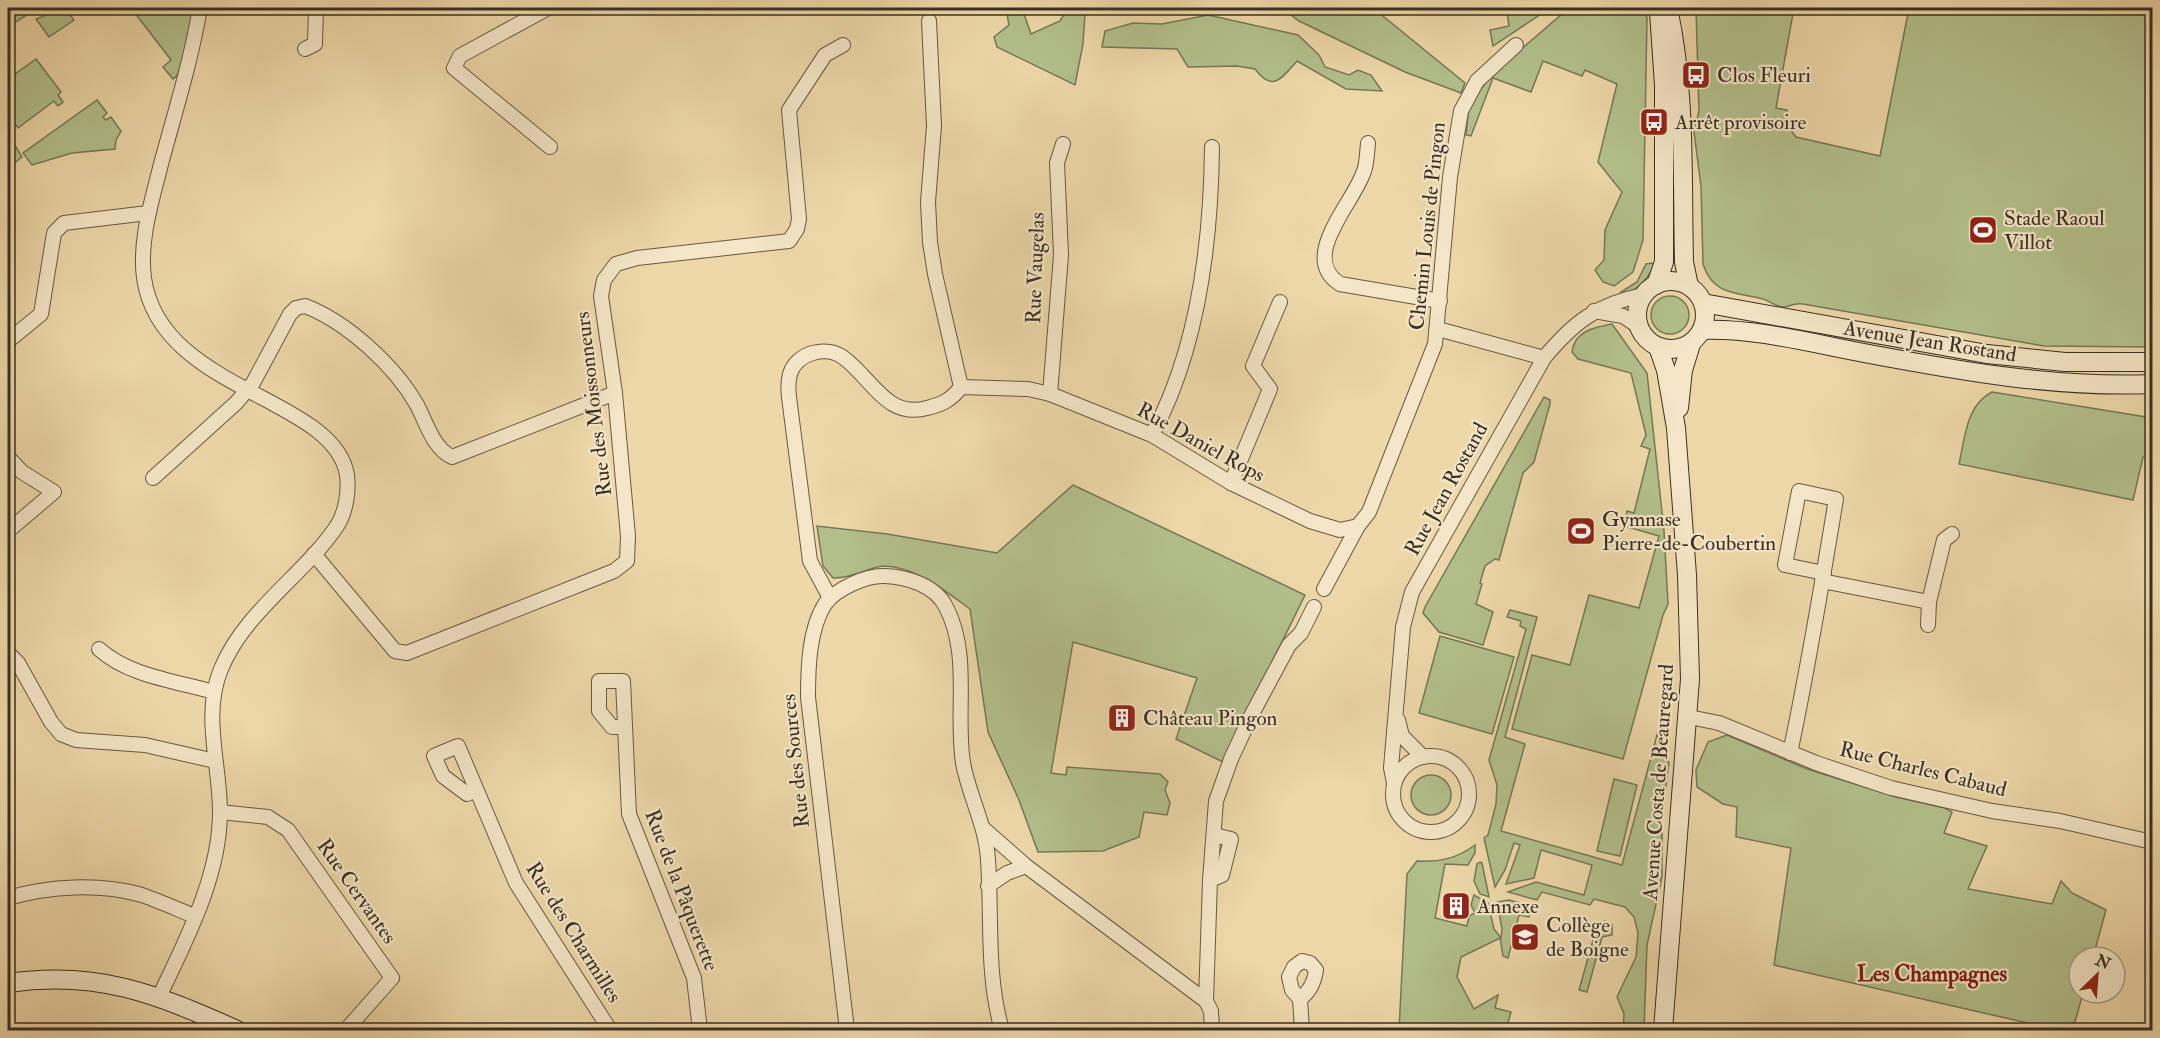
<svg xmlns="http://www.w3.org/2000/svg" width="2160" height="1038" viewBox="0 0 2160 1038" font-family="'IM FELL Double Pica',serif">
<rect width="100%" height="100%" fill="#eed8a9"/>
<filter id="stains"><feTurbulence type="fractalNoise" baseFrequency=".00333" numOctaves="4"/><feColorMatrix values="0 0 0 0 .2 0 0 0 0 .09 0 0 0 0 .02 0 0 0 .5 -.17"/></filter>
<radialGradient id="worn" r=".72"><stop offset=".6" stop-color="#630" stop-opacity="0"/><stop offset="1" stop-color="#630" stop-opacity=".3"/></radialGradient>
<g fill="#b3c08c" stroke="#767858" stroke-width="1.5">
<polygon points="8,8 38,8 8,27"/>
<polygon points="65,8 74,20 49,37 36,19"/>
<path d="M131 8H194C192 24 187 71 173 79L163 67 171 60Z"/>
<polygon points="1006,8 1022,8 1031,34 1060,21 1068,8 1088,8 1085,14 1083,44 1075,85 997,47 994,37 1009,25"/>
<polygon points="1282,8 1373,8 1465,83 1461,93 1405,72 1299,21"/>
<polygon points="1516,8 1550,8 1493,46 1490,30 1509,26 1507,12 1516,10"/>
<polygon points="1569,8 1643,8 1647,18 1643,240 1633,272 1614,286 1603,282 1595,270 1604,260 1605,230 1622,192 1598,162 1617,84 1585,70 1582,76 1543,61 1531,92 1493,78 1471,136 1466,135 1469,106 1491,75"/>
<path d="M1696 8H1794L1776 108 1787 110 1786 124 1796 137 1880 156 1909 8H2152V347L2044 346 1803 304C1795 303 1792 305 1785 307 1776 308 1771 301 1763 299 1737 292 1713 296 1703 264L1701 186 1694 132 1699 111Z"/>
<path d="M1208 15 1298 35 1319 55 1325 67 1349 75 1358 70 1371 75 1382 91 1346 89 1297 61C1282 78 1273 93 1255 69L1237 66 1188 67 1177 49 1102 47 1105 31 1133 23 1162 24Z"/>
<polygon points="36,59 61,92 58,95 63,102 58,106 54,101 18,128 8,114 8,79"/>
<polygon points="97,100 107,113 103,117 106,120 111,117 121,131 116,140 115,149 72,153 32,165 23,153"/>
<polygon points="8,134 22,157 8,168"/>
<path d="M1652 263 1654 265C1647 281 1635 292 1618 297L1621 292 1637 282 1646 264Z"/>
<circle cx="1670" cy="315" r="19"/>
<path d="M1612 324 1647 373 1664 531 1668 604 1663 615 1623 759 1512 729 1532 655 1570 665 1589 595 1639 608 1659 536 1624 526 1627 511 1634 513 1650 449 1641 446 1646 435 1631 373 1578 359 1572 352C1574 331 1595 327 1612 324Z"/>
<path d="M1992 392 2152 418V451L2143 457 2133 500 1959 464C1965 438 1966 405 1992 392Z"/>
<polygon points="1544,397 1550,400 1550,404 1534,462 1523,473 1499,560 1495,559 1485,566 1480,583 1482,584 1476,604 1493,612 1483,645 1439,632 1423,613 1425,607"/>
<path d="M1073 485 1305 595 1223 762 1176 739 1197 678 1073 642 1051 773 1066 775 1067 767 1160 774 1168 782 1165 790 1170 803 1167 815 1144 812 1139 837 1103 851 1038 852 1019 800 988 732 970 609C945 591 915 566 883 566 869 567 855 578 833 578L823 566 817 526 887 534 997 553Z"/>
<polygon points="1510,610 1537,617 1505,737 1525,744 1501,831 1622,865 1657,735 1669,763 1662,815 1662,877 1647,945 1644,1030 1623,1030 1624,1014 1617,997 1636,957 1638,933 1634,917 1625,907 1594,899 1590,905 1542,892 1537,900 1508,892 1536,882 1584,895 1592,865 1541,850 1534,878 1506,884 1520,845 1514,843 1505,870 1495,887 1484,838 1488,835 1496,804 1497,785 1489,760 1526,629 1520,626 1521,621 1507,617"/>
<polygon points="1440,636 1514,657 1492,734 1419,713"/>
<polygon points="1727,735 1807,769 1896,797 1945,808 1952,812 1944,833 1987,846 1968,889 2052,904 2061,881 2072,893 2106,910 2093,957 2079,957 2079,993 2083,993 2075,1022 2058,1030 1774,965 1791,848 1736,837 1737,807 1723,804 1697,787 1696,770 1708,742"/>
<circle cx="1431" cy="795" r="20"/>
<polygon points="1614,779 1637,785 1620,856 1597,851"/>
<path d="M1475 845V853L1468 865 1445 864 1435 918 1467 926 1469 916 1475 913 1471 905 1474 895 1488 903 1494 929 1501 938 1502 929 1497 902 1509 900 1532 906 1529 917 1519 915 1508 958 1503 956 1500 938 1461 957 1457 977 1474 1009 1498 995 1495 1008 1511 1012 1506 1030H1399L1407 874 1417 861C1440 862 1456 859 1475 845Z"/>
<polygon points="1480,862 1482,863 1489,897 1480,894 1474,881 1477,864"/>
<polygon points="1605,921 1612,925 1612,935 1602,937 1587,992 1579,990 1597,926"/>
</g>
<g fill="none" stroke-linecap="round" stroke-linejoin="round">
<g stroke="#675945" stroke-width="16">
<g id="street">
<polyline points="548,8 460,56 454,68 550,147"/>
<polyline points="929,21 934,126 928,202 930,242 935,274 961,387"/>
<polyline points="305,49 315,44 316,8"/>
<path d="M1368 143C1367 152 1367 163 1364 171 1354 203 1298 257 1340 284L1440 301"/>
<polyline points="1594,311 1623,316 1638,326"/>
<polyline points="1438,329 1544,358"/>
<polyline points="8,341 41,314 54,233 64,223 148,213"/>
<polyline points="1050,394 1061,255 1057,163 1063,144"/>
<path d="M1152 435C1198 350 1211 243 1212 147"/>
<polyline points="8,457 22,472 54,492 8,531"/>
<path d="M153 478 236 403 253 383 290 314 296 308 305 306C347 322 395 366 417 405 427 424 433 448 452 457L615 393"/>
<polyline points="1231,483 1270,389 1253,366 1280,302"/>
<polyline points="314,554 395,651 407,653 614,571 627,561 628,536 615,393 601,296 604,280 616,264 637,258 789,241 797,229 799,219 789,110 825,55 843,45"/>
<polyline points="1822,581 1929,602"/>
<polyline points="1324,589 1358,526 1369,512 1435,344 1450,177 1461,111 1477,81 1516,45"/>
<path d="M830 598 810 561 789 397C788 389 788 382 790 374 797 352 827 345 844 358 872 379 887 419 927 408 943 404 951 400 961 387L1028 389 1050 394 1152 435 1231 483 1310 521 1340 530 1358 526"/>
<polyline points="1928,625 1929,602 1944,540 1952,534"/>
<path d="M99 649C129 676 175 681 214 692"/>
<polyline points="8,653 18,663 51,722 61,734 76,740 145,745 215,761"/>
<polyline points="1689,717 1719,723 1816,763 1891,788 1992,811 2060,821 2152,842"/>
<polyline points="1398,720 1402,736 1423,757"/>
<polyline points="623,727 612,727 599,711 599,681 623,681 629,814 694,978 700,1030"/>
<path d="M1790 753C1808 669 1822 584 1836 499L1799 491 1785 565 1824 573"/>
<circle cx="1431" cy="794" r="38"/>
<path d="M1394 783 1391 768 1403 627 1412 592 1544 358C1573 323 1597 304 1643 295"/>
<polyline points="476,790 467,794 443,776 434,756 458,746 516,883 610,1030"/>
<polyline points="220,812 268,817 288,830 392,978 346,1030"/>
<polyline points="984,829 1026,866 1206,1001"/>
<polyline points="1210,880 1222,875 1231,839 1214,835"/>
<polyline points="988,886 1007,873 1026,866"/>
<path d="M8 898C50 886 98 883 142 895 159 901 177 909 194 916"/>
<path d="M159 997C186 940 220 876 220 812 220 764 202 715 221 669 245 611 303 576 337 526 346 512 349 491 347 475 334 396 160 392 144 278 139 240 152 201 161 164 175 112 191 61 200 8"/>
<path d="M1300 999C1310 991 1314 983 1316 970L1310 963 1302 961 1294 967 1289 977 1292 990 1300 999 1302 1030"/>
<path d="M847 1030 808 697C808 668 809 629 825 604 836 589 866 575 885 576 907 577 935 585 946 607 971 655 955 712 963 763 969 796 986 825 988 860 992 916 986 975 1002 1030"/>
<polyline points="1212,1030 1211,1011 1206,1001 1210,880 1216,801 1231,759 1251,716 1289,645 1301,633 1314,607"/>
</g>
</g>
<g stroke="#3a2f24" stroke-width="20">
<g id="secondary">
<path d="M1668 8C1686 91 1682 177 1684 262L1689 286"/>
<circle cx="1671" cy="315" r="34"/>
<polyline points="1656,285 1664,262 1664,85 1659,12"/>
<polyline points="1703,303 1987,354 2065,362 2152,362"/>
<path d="M1702 330C1755 328 1811 343 1864 353 1959 371 2055 388 2152 384"/>
<polyline points="1658,347 1666,370 1676,428 1687,575 1690,679 1663,1030"/>
<polyline points="1679,408 1683,370 1691,344"/>
<path d="M8 983C98 970 156 994 237 1030"/>
</g>
</g>
<use href="#street" stroke="#f4e6c7" stroke-width="14"/>
<use href="#secondary" stroke="#f4e6c7" stroke-width="18"/>
</g>
<defs>
<g id="bus-square" transform="scale(1.5)"><rect x="-9" y="-9" width="18" height="18" rx="4" fill="#8f2418" stroke="#f4e6c7"/><path d="M-5-6H5V4H4V6H2V4H-2V6H-4V4H-5ZM-3.5-4V0h7V-4ZM-3.5 1.2v1.5H-2V1.2ZM2 1.2v1.5H3.5V1.2Z" fill="#fff"/></g>
<g id="stadium-square" transform="scale(1.5)"><rect x="-9" y="-9" width="18" height="18" rx="4" fill="#8f2418" stroke="#f4e6c7"/><path d="M0-5a6.5 5 0 1 0 0 10a6.5 5 0 1 0 0-10ZM-3.5-1.8h7v3.6h-7Z" fill="#fff"/></g>
<g id="building-square" transform="scale(1.5)"><rect x="-9" y="-9" width="18" height="18" rx="4" fill="#8f2418" stroke="#f4e6c7"/><path d="M-4-6H4V6H1V3H-1V6H-4ZM-2.5-4.3h1.7v1.8h-1.7ZM.8-4.3h1.7v1.8H.8ZM-2.5-1h1.7V.8h-1.7ZM.8-1h1.7V.8H.8Z" fill="#fff"/></g>
<g id="school-square" transform="scale(1.5)"><rect x="-9" y="-9" width="18" height="18" rx="4" fill="#8f2418" stroke="#f4e6c7"/><path d="M0-5L7-2L0 1L-7-2ZM-4 1L0 2.5L4 1V4Q0 6-4 4Z" fill="#fff"/></g>
</defs>
<g fill-rule="evenodd">
<use href="#bus-square" x="1696" y="75"/>
<use href="#bus-square" x="1654" y="122"/>
<use href="#stadium-square" x="1983" y="230"/>
<use href="#stadium-square" x="1581" y="531"/>
<use href="#building-square" x="1122" y="718"/>
<use href="#building-square" x="1456" y="906"/>
<use href="#school-square" x="1525" y="937"/>
</g>
<g text-anchor="middle" stroke-width="4.5" stroke-linejoin="round" paint-order="stroke">
<g font-size="21" fill="#3a2f24" stroke="#f4e6c7" text-anchor="start">
<text x="1717" y="82">Clos Fleuri</text>
<text x="1675" y="129">Arrêt provisoire</text>
<text x="2004" y="225">Stade Raoul<tspan x="2004" dy="24">Villot</tspan></text>
<text x="1602" y="526">Gymnase<tspan x="1602" dy="24">Pierre-de-Coubertin</tspan></text>
<text x="1143" y="725">Château Pingon</text>
<text x="1477" y="913">Annexe</text>
<text x="1546" y="932">Collège<tspan x="1546" dy="24">de Boigne</tspan></text>
</g>
<g font-size="21" fill="#3a2f24" stroke="#f4e6c7">
<text transform="translate(1427 226) rotate(-84)" y="7">Chemin Louis de Pingon</text>
<text transform="translate(1035 268) rotate(-88)" y="7">Rue Vaugelas</text>
<text transform="translate(1930 341) rotate(9)" y="7">Avenue Jean Rostand</text>
<text transform="translate(593 404) rotate(-97)" y="7">Rue des Moissonneurs</text>
<text transform="translate(1201 442) rotate(29)" y="7">Rue Daniel Rops</text>
<text transform="translate(1446 489) rotate(-61)" y="7">Rue Jean Rostand</text>
<text transform="translate(795 761) rotate(-96)" y="7">Rue des Sources</text>
<text transform="translate(1923 769) rotate(14)" y="7">Rue Charles Cabaud</text>
<text transform="translate(1658 782) rotate(-86)" y="7">Avenue Costa de Beauregard</text>
<text transform="translate(682 890) rotate(69)" y="7">Rue de la Pâquerette</text>
<text transform="translate(357 891) rotate(55)" y="7">Rue Cervantes</text>
<text transform="translate(574 932) rotate(58)" y="7">Rue des Charmilles</text>
</g>
<g font-size="22" font-weight="bold" fill="#7a1f14" stroke="#f4e6c7">
<text x="1932" y="981">Les Champagnes</text>
</g>
</g>
<rect width="2160" height="1038" fill="none" stroke="#eed8a9" stroke-width="30"/>
<rect x="9" y="9" width="2142" height="1020" fill="none" stroke="#3a2f24" stroke-width="3"/>
<rect x="15" y="15" width="2130" height="1008" fill="none" stroke="#3a2f24" stroke-width="1.5"/>
<g transform="translate(2097 975) rotate(25)"><circle r="28" fill="#f4e6c7" stroke="#aa9d86" stroke-width="1.5"/>
<path d="M0-4.5L10 22L0 15L-10 22Z" fill="#8f2418"/>
<text y="-9" font-size="16" font-weight="bold" text-anchor="middle" fill="#3a2f24">N</text>
</g>
<rect width="100%" height="100%" filter="url(#stains)"/>
<rect width="100%" height="100%" fill="url(#worn)"/>
</svg>
